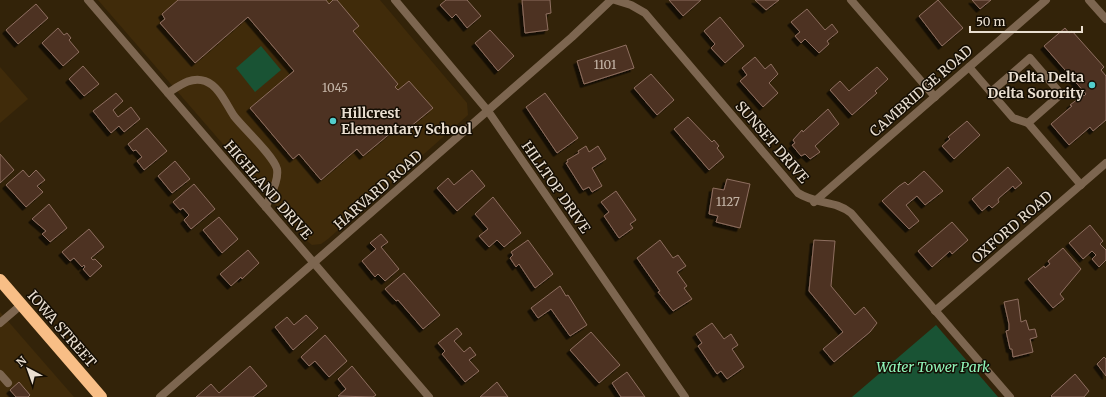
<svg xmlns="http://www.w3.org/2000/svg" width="1106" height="397" viewBox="0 0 1106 397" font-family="Merriweather,serif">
<defs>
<filter id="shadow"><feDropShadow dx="-3.5" dy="3.5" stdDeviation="0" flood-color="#0009"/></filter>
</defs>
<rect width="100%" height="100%" fill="#332309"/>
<g fill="#402b0a">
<polygon points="98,0 380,0 467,103 468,115 328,239 321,244 312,245 307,241"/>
<polygon points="0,67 28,99 0,123"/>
<polygon points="0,312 74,397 0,397"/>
</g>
<g fill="#195334">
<polygon points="261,46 281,70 255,92 236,68"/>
<polygon points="936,325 998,397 852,397"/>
</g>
<g fill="#4d3224" stroke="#8e6e5f" filter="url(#shadow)">
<polygon points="178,0 326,0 329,4 333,0 337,0 359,26 353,31 398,84 395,87 398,90 409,81 433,108 404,132 399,126 363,156 357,149 321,180 299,154 293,159 250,108 294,71 248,17 195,63 160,23 165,19 162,14"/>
<polygon points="446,0 467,0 481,16 467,28 456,14 452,18 440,5"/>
<polygon points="522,0 550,0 551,13 546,14 548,30 525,33"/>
<polygon points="669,0 701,0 683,16"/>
<polygon points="755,0 779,0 766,10"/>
<polygon points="938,0 963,28 942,46 919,16"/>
<polygon points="972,0 991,0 980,9"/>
<polygon points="36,4 48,18 18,44 6,30"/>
<polygon points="807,9 825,30 832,24 838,32 827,41 829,44 819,53 805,39 801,43 795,36 800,32 791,22"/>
<polygon points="720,17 744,46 725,63 711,48 715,44 704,31"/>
<polygon points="58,28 64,35 67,33 71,38 69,40 79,52 63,66 42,43"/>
<polygon points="1065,28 1069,33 1072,31 1104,67 1101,70 1106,76 1106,120 1093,131 1090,127 1069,145 1051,124 1072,106 1070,105 1083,95 1084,96 1086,94 1044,46"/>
<polygon points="490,30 514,56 498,71 475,43"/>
<polygon points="626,45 634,68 584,84 577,61"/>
<polygon points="755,57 765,69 771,64 778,74 769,83 778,93 763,107 740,81 747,75 742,68"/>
<polygon points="83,66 99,84 84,96 69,79"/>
<polygon points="877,67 888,79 875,91 877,93 852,115 830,90 840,81 849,91"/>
<polygon points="651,74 674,100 657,115 634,88"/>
<polygon points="116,93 123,101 113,110 118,117 131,107 140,119 124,132 119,126 111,133 93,111"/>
<polygon points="545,93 578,138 557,153 526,107"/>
<polygon points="828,109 839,124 815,146 820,152 810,159 805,154 801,156 792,145 795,143 793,140 802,130 803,132"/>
<polygon points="688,117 712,142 714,140 719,146 717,148 724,157 709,170 674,129"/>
<polygon points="967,121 980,135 954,159 942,146 950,139 948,137"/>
<polygon points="147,128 167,151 144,170 137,161 142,157 136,150 133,151 128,144"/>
<polygon points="586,146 589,152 598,146 606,159 592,168 602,186 592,192 589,187 583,190 566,163 568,162 567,160 579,153 578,151"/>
<polygon points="0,154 14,170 0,183"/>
<polygon points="175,161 190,179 172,193 158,176"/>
<polygon points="1008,167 1022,183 1015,189 1013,186 999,198 998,200 999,202 992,208 989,205 982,211 972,199"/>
<polygon points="23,170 29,177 36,170 45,180 37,186 43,192 26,207 6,185"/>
<polygon points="472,170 485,186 457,211 437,188 448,178 454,185"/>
<polygon points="924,171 943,191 925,205 917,196 906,205 919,221 909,229 882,201 899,186 905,182 908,185"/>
<polygon points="727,179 750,184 740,228 716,222 718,216 709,214 713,188 724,190"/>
<polygon points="194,184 215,209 191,229 184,220 189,215 183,208 180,210 173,202"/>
<polygon points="616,191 636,220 630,224 633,228 619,238 604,216 609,212 601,202"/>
<polygon points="493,197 521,233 504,247 497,240 489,247 479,236 488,229 475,214"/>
<polygon points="49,204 67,228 50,242 42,234 46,231 32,219"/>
<polygon points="219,217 238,239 222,253 203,230"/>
<polygon points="952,222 968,240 952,254 950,251 932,267 918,251"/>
<polygon points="1090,225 1103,241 1100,244 1106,250 1106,260 1099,267 1092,259 1096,255 1092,251 1083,259 1069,243"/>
<polygon points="89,229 104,247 91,258 93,260 95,259 102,266 90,277 83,269 85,267 84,265 82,267 74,258 70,261 62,252"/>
<polygon points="381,234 388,242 381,247 399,269 385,281 378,274 375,277 362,261 376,249 370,243"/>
<polygon points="528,240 553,274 535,288 519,264 516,267 510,258 513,255 511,252"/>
<polygon points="660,240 673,258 678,255 686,266 677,272 687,286 684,288 692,299 673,311 658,292 660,291 637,258"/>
<polygon points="814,240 835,241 831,286 855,315 864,307 877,323 870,332 834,362 823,349 843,332 809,291"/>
<polygon points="1063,248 1081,269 1060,294 1064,299 1053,308 1028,279 1044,266 1045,268 1050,264 1048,261"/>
<polygon points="248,250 259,263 242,279 241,277 231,286 220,274"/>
<polygon points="404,273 440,315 423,329 398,300 396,301 385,289"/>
<polygon points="560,286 566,296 568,295 587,325 570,336 551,309 538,318 531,308"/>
<polygon points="1018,299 1021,322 1026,320 1029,330 1035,329 1037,337 1030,339 1033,352 1013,357 1012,349 1010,349 1006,331 1009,330 1009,324 1004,302"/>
<polygon points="306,315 318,328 293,350 275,327 287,317 294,325"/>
<polygon points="712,323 724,339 731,334 738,345 732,349 744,367 727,379 721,371 717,374 698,346 702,343 696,334"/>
<polygon points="457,328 462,334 454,341 464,352 470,347 476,355 469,360 479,371 465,382 442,354 445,351 438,343"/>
<polygon points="591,332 620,365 599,383 570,350"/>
<polygon points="325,335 347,361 329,377 315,361 309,366 301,357"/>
<polygon points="1104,357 1106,359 1106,376 1097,364"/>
<polygon points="250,366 267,386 253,397 196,397 211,384 219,393"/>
<polygon points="352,366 376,395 373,397 338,396 346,389 338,379"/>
<polygon points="627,372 645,397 621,397 612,383"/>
<polygon points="1075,374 1089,391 1084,397 1052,397 1051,396"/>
<polygon points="19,382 30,395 28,397 16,397 10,390"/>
<polygon points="497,382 508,397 480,397"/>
</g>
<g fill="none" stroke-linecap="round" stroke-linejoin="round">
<g stroke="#7d6650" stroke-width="8">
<polyline points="1089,0 1106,19"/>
<polyline points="969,67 1013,118 1028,123 1081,185"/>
<polyline points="991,92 1030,58 1061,94 1028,123"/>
<path d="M168 93C179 86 191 76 205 81 219 86 226 104 234 116 244 129 273 155 277 169 279 181 270 195 266 207"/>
<polyline points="0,323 21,305"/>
<polyline points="0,374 8,383"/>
</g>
<g stroke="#7d6650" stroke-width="8">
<polyline points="88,0 429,397"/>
<polyline points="395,0 488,111 685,397"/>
<path d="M615 0 631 5 645 13 798 193C817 205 835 200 851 213L1010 397"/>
<polyline points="851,0 935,97"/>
<polyline points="814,202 1046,0"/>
<polyline points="935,311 1106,163"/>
<polyline points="160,397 572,37 611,0"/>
</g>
<polyline stroke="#f8be86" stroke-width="12" points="0,280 101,397"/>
</g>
<g fill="#52cdcc" stroke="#150e04" stroke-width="1.5">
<circle cx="1092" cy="85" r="4"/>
<circle cx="333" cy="121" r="4"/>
</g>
<g text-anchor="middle" stroke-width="3" stroke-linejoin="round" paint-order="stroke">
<g font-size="12" fill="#c3b4a6">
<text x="605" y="69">1101</text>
<text x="335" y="92">1045</text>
<text x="728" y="206">1127</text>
</g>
<g font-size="14" font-weight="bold" fill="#eadfd1" stroke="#150e04" text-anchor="end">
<text x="1084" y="82">Delta Delta<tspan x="1084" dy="16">Delta Sorority</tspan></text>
<text x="341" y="118" text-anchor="start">Hillcrest<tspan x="341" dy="16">Elementary School</tspan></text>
</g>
<g font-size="14" fill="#eadfd1" stroke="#150e04">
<text transform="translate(921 91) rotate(-41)" y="5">CAMBRIDGE ROAD</text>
<text transform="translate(772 142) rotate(49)" y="5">SUNSET DRIVE</text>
<text transform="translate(556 187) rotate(55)" y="5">HILLTOP DRIVE</text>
<text transform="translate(268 190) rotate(49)" y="5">HIGHLAND DRIVE</text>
<text transform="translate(378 190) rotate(-41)" y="5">HARVARD ROAD</text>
<text transform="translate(1012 227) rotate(-41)" y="5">OXFORD ROAD</text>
<text transform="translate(62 329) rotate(49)" y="5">IOWA STREET</text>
</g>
<g font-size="14" font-style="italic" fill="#90f6ba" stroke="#150e04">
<text x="933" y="372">Water Tower Park</text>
</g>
</g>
<g transform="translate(28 369) rotate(319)" stroke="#150e04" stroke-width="3" paint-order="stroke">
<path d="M0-3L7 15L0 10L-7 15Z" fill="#eadfd1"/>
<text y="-6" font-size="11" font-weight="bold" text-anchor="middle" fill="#eadfd1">N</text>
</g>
<path d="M970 26v6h112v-6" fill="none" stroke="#eadfd1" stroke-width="2"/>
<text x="976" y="26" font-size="12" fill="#eadfd1" stroke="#150e04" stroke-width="3" paint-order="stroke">50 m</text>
</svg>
